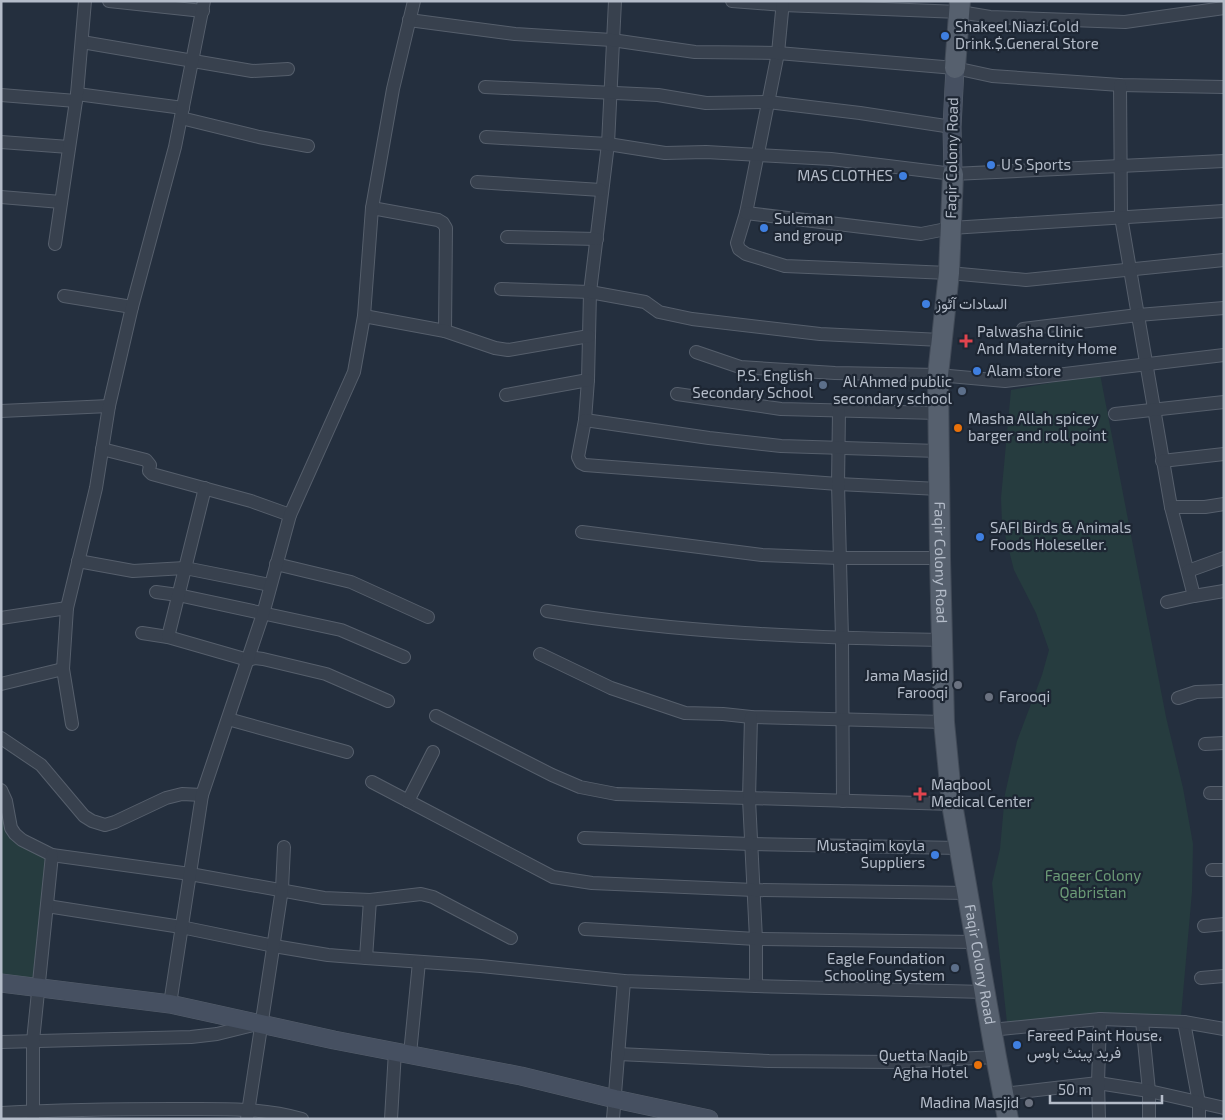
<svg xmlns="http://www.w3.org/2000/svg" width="1225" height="1120" viewBox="0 0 1225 1120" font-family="'Exo 2',Vazirmatn,sans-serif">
<rect width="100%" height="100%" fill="#242f3e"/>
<g fill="#263c3f">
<polygon points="1100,374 1166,717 1183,788 1193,844 1192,892 1181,1016 1097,1013 1007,1023 992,883 1000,849 1005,794 1017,741 1042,675 1049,650 1036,613 1014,570 1002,523 1001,498 1011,390"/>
<polygon points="1,786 12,828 54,856 41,989 1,985"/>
</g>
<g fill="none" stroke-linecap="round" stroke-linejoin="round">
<g stroke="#565f6c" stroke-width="14">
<g id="minor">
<polyline points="109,1 203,11"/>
<polyline points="615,1 608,144 590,292 588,380 585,420 578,457 581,463 585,465 838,484 939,489"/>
<polyline points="732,1 783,5 960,12 990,17 1125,22 1224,8"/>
<polyline points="783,1 778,53 746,213 737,243 739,249 746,254 785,266 949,273 1026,280 1224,260"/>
<polyline points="409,20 515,34 612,40 695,52 778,53 955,68 992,76 1120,85 1224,87"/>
<polyline points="82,42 252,71 288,69"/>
<polyline points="1120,85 1121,217 1171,507 1194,596"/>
<polyline points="485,87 658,95 706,103 768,102 860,113 952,127"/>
<polyline points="77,94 183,108"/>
<polyline points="1,95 76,101"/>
<polyline points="181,118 259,137 308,146"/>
<polyline points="486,137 608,144 665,153 706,152 831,159 953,174 1224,161"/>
<polyline points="1,142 69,147"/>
<polyline points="477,182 601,190"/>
<polyline points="1,197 61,202"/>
<polyline points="372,208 438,220 443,223 446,228 445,331"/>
<polyline points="746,213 921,234 951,228 1224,211"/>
<polyline points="507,237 597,239"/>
<polyline points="55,244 77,94 85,1"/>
<polyline points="501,289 590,292 645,302 659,312 692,319 820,334 941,340"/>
<polyline points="64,296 132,307"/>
<polyline points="364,316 445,331 495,348 508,350 589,336"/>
<polyline points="1023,329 1138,315 1224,308"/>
<polyline points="696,352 740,367 835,373 938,375 1005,381 1224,355"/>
<polyline points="677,394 781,409 938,413"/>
<polyline points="506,395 588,380"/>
<polyline points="1,411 109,406"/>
<polyline points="839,411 838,484 842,638 843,801"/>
<polyline points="1115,414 1224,402"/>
<polyline points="585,420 709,438 781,446 938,451"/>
<polyline points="102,449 146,460 150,465 149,471 152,474 251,501 290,515"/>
<polyline points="1162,461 1224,454"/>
<polyline points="1171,507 1205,507 1224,504"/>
<polyline points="582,532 762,555 839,558 940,558"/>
<polyline points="78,561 133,571 185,568 270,585"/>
<polyline points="276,564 351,582 428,617"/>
<polyline points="1188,571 1224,558"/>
<polyline points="156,592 178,595 341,630 404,657"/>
<polyline points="1167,602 1194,596 1224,591"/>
<path d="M547 611C678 633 811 638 943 640"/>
<polyline points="1,618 67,608"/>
<polyline points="142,633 168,637 248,660 255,658 263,659 326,674 388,701"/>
<polyline points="168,637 205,488"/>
<polyline points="540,654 611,688 685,713 723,714 751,717 944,722"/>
<polyline points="1,684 63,669"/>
<polyline points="1178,698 1196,692 1224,691"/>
<polyline points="436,716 552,775 580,787 616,794 952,804"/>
<polyline points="751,717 749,799 756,939 756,986"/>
<polyline points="228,719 347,752"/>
<polyline points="72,724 63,669 67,608 96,488 109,406 132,307 175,147 204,1"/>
<polyline points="1,738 41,765 84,816 92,821 105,825 115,822 166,798 182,794 202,795"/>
<polyline points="1205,744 1224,743"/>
<polyline points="372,782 553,877 592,883 754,890 967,893"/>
<polyline points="1,790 6,801 11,828 15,834 22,840 52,855 190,874 324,898 370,900 421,894 433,897 511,938"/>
<polyline points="1210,793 1224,793"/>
<polyline points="408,801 433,752"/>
<polyline points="584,838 751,844 959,848"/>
<polyline points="1212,870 1224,870"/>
<polyline points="47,906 181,927 274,946 328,955 366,958 481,966 624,981 756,986 985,992"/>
<polyline points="1204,926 1224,924"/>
<polyline points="585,929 756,939 975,942"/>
<polyline points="366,958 370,900"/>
<polyline points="1201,978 1224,976"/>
<polyline points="170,1004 202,795 263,614 290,515 354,372 364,316 372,208 393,89 414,1"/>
<polyline points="1142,1021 1149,1091 1149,1119"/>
<polyline points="1184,1022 1199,1103 1199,1119"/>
<polyline points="991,1030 1100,1019 1184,1022 1224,1029"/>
<polyline points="1,1042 191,1037 217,1034 257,1024"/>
<polyline points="410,1054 419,962"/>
<polyline points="618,1054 769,1061 896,1062 996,1057"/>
<polyline points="1003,1094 1098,1083 1149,1091 1224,1108"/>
<path d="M1 1113C58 1110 116 1109 173 1109 217 1109 259 1107 302 1119"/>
<polyline points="33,1119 33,1041 52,855"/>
<polyline points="247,1119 282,889 284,847"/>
<polyline points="391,1119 395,1051"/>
<polyline points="613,1119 624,981"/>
<polyline points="1099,1119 1098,1083 1100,1019"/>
</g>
</g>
<g stroke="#565f6c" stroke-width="19">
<g id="secondary">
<polyline points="953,174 952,127 955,68"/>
<polyline points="1,983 170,1004 334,1040 521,1076 615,1099 709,1119"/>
</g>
</g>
<g stroke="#414a57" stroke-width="22">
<g id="primary">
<polyline points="955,68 960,1"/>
<path id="s1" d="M953 174 949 273 938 375 940 558 944 722 952 804 996 1057 1008 1119"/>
</g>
</g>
<use href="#minor" stroke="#38414e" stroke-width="12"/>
<use href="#secondary" stroke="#465061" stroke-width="18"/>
<use href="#primary" stroke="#56606e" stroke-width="20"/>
</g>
<g fill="#3f7fe0" stroke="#1d2633" stroke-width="2">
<circle cx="945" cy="36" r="5"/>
<circle cx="991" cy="165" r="5"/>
<circle cx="903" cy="176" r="5"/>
<circle cx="764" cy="228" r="5"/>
<circle cx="926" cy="304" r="5"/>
<circle cx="977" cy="371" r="5"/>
<circle cx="980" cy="537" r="5"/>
<circle cx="935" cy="855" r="5"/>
<circle cx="1017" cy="1045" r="5"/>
</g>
<g fill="#e0444e" stroke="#1d2633" stroke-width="2">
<path d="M963.5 333.5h5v5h5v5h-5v5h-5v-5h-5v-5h5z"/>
<path d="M917.5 786.5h5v5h5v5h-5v5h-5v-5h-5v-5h5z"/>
</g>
<g fill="#5c6f8a" stroke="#1d2633" stroke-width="2">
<circle cx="823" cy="385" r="5"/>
<circle cx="962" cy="391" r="5"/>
<circle cx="955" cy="968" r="5"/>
</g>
<g fill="#e8710a" stroke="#1d2633" stroke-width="2">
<circle cx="958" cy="428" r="5"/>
<circle cx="978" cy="1065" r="5"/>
</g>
<g fill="#6b7280" stroke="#1d2633" stroke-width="2">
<circle cx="958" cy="685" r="5"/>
<circle cx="989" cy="697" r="5"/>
<circle cx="1029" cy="1103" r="5"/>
</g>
<g text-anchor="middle" stroke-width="4.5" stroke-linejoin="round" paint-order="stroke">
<g font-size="15" fill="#b4bcc9" stroke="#1d2633" text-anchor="start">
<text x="955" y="32">Shakeel.Niazi.Cold<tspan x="955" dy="17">Drink.$.General Store</tspan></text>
<text x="1001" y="170">U S Sports</text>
<text x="893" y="181" text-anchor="end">MAS CLOTHES</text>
<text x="774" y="224">Suleman<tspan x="774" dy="17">and group</tspan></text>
<text x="936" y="309">السادات آٹوز</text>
<text x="977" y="337">Palwasha Clinic<tspan x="977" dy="17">And Maternity Home</tspan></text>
<text x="987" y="376">Alam store</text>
<text x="813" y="381" text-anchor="end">P.S. English<tspan x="813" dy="17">Secondary School</tspan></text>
<text x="952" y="387" text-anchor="end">Al Ahmed public<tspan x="952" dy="17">secondary school</tspan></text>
<text x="968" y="424">Masha Allah spicey<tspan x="968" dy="17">barger and roll point</tspan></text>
<text x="990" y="533">SAFI Birds &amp; Animals<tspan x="990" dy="17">Foods Holeseller.</tspan></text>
<text x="948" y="681" text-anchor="end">Jama Masjid<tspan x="948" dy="17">Farooqi</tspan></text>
<text x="999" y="702">Farooqi</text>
<text x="931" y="790">Maqbool<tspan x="931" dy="17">Medical Center</tspan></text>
<text x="925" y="851" text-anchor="end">Mustaqim koyla<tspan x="925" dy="17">Suppliers</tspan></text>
<text x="945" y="964" text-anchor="end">Eagle Foundation<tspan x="945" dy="17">Schooling System</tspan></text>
<text x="1027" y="1041">Fareed Paint House،<tspan x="1027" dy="17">فرید پینٹ ہاوس</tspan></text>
<text x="968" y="1061" text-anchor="end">Quetta Naqib<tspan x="968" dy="17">Agha Hotel</tspan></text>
<text x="1019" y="1108" text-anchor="end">Madina Masjid</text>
</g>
<g font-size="15" fill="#b4bcc9" stroke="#1d2633">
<text transform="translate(952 158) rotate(-89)" y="5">Faqir Colony Road</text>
<text dy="5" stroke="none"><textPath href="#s1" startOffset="389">Faqir Colony Road</textPath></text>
<text dy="5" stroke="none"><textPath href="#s1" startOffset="794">Faqir Colony Road</textPath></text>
</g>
<g font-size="15" fill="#6b9a76" stroke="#1d2633">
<text x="1093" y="881">Faqeer Colony<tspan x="1093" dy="17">Qabristan</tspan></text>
</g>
</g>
<rect width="1225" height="1120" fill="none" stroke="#b4bcc9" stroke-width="5"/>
<path d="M1050 1095v8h112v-8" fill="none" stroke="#b4bcc9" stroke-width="2.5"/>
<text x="1058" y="1095" font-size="15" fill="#b4bcc9" stroke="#1d2633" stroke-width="4" paint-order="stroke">50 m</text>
</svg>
